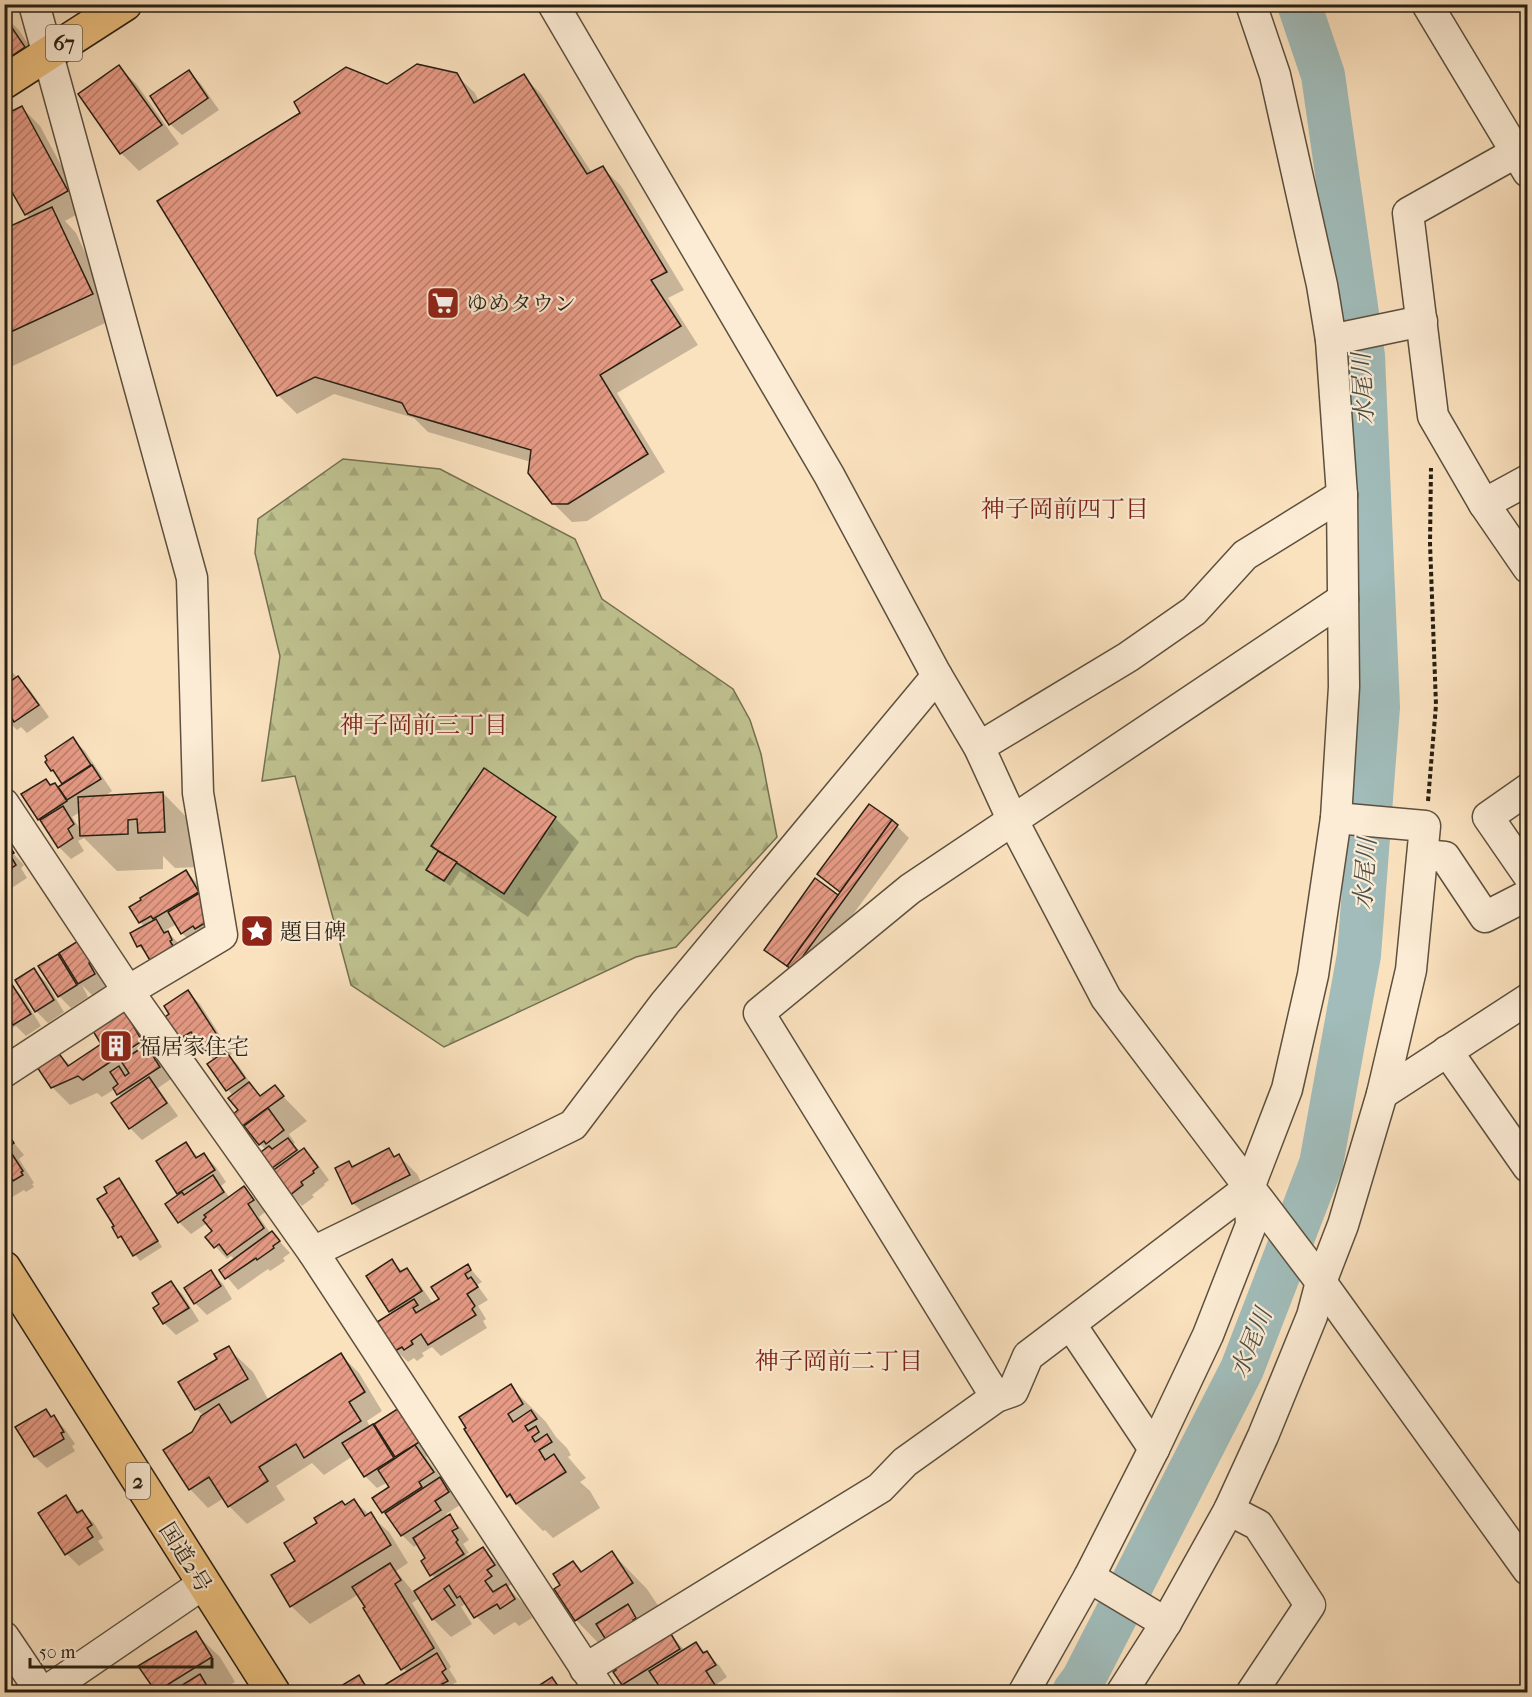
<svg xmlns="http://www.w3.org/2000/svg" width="1532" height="1697" viewBox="0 0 1532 1697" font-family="'IM FELL French Canon','Noto Serif JP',serif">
<defs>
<pattern id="forest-firs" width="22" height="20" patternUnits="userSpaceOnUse" patternTransform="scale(1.5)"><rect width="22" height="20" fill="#c0c391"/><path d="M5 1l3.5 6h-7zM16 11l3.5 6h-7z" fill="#a5a77c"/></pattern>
<pattern id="building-hatch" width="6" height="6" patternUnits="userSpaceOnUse" patternTransform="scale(1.5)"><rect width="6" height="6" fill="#e79b86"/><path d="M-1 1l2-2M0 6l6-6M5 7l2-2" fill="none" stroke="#bb7e6c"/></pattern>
</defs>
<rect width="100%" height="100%" fill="#fbe2bf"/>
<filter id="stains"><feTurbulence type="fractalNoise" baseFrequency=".00333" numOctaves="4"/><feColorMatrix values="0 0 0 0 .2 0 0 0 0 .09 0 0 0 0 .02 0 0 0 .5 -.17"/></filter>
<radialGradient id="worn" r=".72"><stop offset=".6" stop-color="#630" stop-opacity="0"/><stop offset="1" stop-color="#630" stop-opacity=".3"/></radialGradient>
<polygon fill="url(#forest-firs)" stroke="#747152" stroke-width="1.5" points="343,459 440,469 575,539 602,599 733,689 750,720 761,754 777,837 676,947 636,957 444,1047 351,985 295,776 262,781 280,656 255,553 258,519"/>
<g fill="#0003" fill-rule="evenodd">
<polygon points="4,16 19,30 42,66 4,91"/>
<polygon points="119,67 137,85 179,144 139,171 121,153 80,94"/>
<polygon points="189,72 201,84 219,110 182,135 170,124"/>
<polygon points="456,75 475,93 479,102 523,76 541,94 592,173 602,167 621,186 684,290 668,298 698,345 617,393 665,472 587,521 572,522 553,503 531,462 428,432 414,418 334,394 297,414 278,395 159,201 388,86"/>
<polygon points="22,108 40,126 85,210 65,221 76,233 116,318 4,370 4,231 30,219 26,214"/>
<polygon points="4,664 30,690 49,717 27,733 21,727 17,730 4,717"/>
<polygon points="4,721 12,732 4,737"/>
<path d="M73 739 85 751 112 791 104 797 163 793 198 829 200 867 175 868 163 856V869L117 871 84 838 78 841 84 851 71 859 59 847 24 794 46 781 52 786 58 788 65 784 52 770ZM80 812 81 830 72 817Z"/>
<polygon points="869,806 897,826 909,838 805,980 778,961 766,949 815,880 839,897 841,894 819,874"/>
<polygon points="555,818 579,842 528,917 460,871 450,886 428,869 440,852 433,846"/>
<polygon points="4,844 24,865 21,868 27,878 4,893"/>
<polygon points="186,871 197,883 220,919 194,945 182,933 177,924 166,930 180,945 149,957 139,946 132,934 145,927 140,922"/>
<polygon points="78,943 106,986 92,995 82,985 88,997 71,1008 59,996 57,956 68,967"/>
<polygon points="34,970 46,982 64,1012 48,1023 36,1011"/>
<polygon points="11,985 23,997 41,1026 26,1036 16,1026 9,1030 12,1034 4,1038 4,989"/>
<polygon points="188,992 200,1004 232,1054 229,1056 238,1065 256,1091 261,1096 274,1087 307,1121 289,1134 295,1143 293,1144 301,1152 304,1150 316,1162 329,1180 324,1184 325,1185 312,1195 314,1197 302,1206 269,1170 266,1150 242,1126 240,1111 233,1096 209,1064 214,1061 201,1045 193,1050 181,1038"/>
<polygon points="122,1010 146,1037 115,1057 115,1061 147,1039 171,1079 158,1088 178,1116 142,1140 130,1128 122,1098 115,1089 102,1097 97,1093 70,1105 52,1087 55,1050 71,1066 103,1044"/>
<polygon points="5,1132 24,1155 19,1159 34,1183 32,1184 34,1187 26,1192 24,1190 4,1202"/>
<polygon points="186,1144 199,1158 204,1155 216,1167 226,1182 221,1186 230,1198 244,1188 256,1200 265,1212 259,1217 271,1234 272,1233 290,1253 283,1258 285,1261 270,1271 268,1269 238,1290 221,1270 235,1260 231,1256 227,1259 207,1237 214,1232 207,1223 191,1234 179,1222 167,1205 180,1195 178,1193"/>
<polygon points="389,1150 396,1158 399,1156 417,1174 427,1194 372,1221 353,1203 348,1163 353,1168"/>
<polygon points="118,1180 124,1186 162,1247 140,1261 126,1242 120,1237 116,1226 109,1193"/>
<polygon points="392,1261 403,1272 406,1270 418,1282 433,1304 441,1299 468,1266 482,1282 477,1285 488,1300 478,1306 486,1319 483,1321 487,1328 441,1356 432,1347 422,1353 424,1356 417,1361 414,1358 408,1362 396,1350 393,1314 390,1311"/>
<polygon points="211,1272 223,1284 232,1299 207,1315 195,1303"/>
<polygon points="171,1283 183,1295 199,1321 176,1335 164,1323 155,1309 161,1305"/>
<polygon points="228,1348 253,1372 269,1401 341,1355 359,1373 382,1411 367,1421 371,1428 399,1410 431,1453 426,1457 460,1505 446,1514 461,1528 469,1540 463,1544 469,1553 466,1554 469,1558 483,1549 501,1567 512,1584 507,1587 524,1604 532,1618 519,1626 515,1622 494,1635 465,1604 461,1607 472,1624 451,1637 433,1619 420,1598 412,1603 451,1667 449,1669 457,1682 453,1684 458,1692 388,1692 385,1687 407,1673 359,1594 310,1624 291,1606 297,1562 345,1506 354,1501 389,1532 408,1563 396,1571 414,1593 436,1579 432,1575 427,1558 418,1544 414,1547 402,1535 374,1499 391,1487 388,1482 377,1488 365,1476 353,1456 324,1475 312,1463 276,1486 285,1500 247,1524 229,1506 224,1498 208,1508 190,1489 165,1450 193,1433 204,1416 196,1409 219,1360"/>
<polygon points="510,1386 546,1422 556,1437 567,1448 571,1455 568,1457 586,1478 580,1482 590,1491 600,1508 553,1538 545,1530 543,1531 508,1496 466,1430"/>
<polygon points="46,1411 65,1429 75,1444 72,1446 75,1451 47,1468 35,1457"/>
<polygon points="66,1497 80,1513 82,1512 94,1523 103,1538 98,1541 104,1550 79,1566 67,1554 40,1513"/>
<polygon points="612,1553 647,1589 667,1619 668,1631 685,1651 696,1644 719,1665 727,1677 717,1684 723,1692 664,1692 658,1682 641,1692 631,1692 623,1684 615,1672 618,1671 611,1656 576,1620 556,1589 562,1585 573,1562 583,1572"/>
<polygon points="195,1633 220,1657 235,1682 218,1692 158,1692 141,1667"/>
<polygon points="359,1677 374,1692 334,1692"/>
<polygon points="552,1679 564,1692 532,1692"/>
</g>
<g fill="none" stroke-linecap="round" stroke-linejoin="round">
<polyline stroke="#a1bcba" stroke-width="44" points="1074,1692 1083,1680 1242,1369 1321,1164 1359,955 1378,707 1363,356 1323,75 1299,4"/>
</g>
<g fill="url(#building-hatch)" stroke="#271f13" stroke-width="1.5">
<polygon points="4,16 25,47 4,61"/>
<polygon points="417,64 457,73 474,103 524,74 587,174 603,166 667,272 651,280 681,326 600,375 648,454 568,504 552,504 528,473 531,450 408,414 402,403 315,377 277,396 157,201 300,113 294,102 346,67 387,84"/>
<polygon points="119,65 162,125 120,154 78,94"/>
<polygon points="189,70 208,98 169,125 150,96"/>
<polygon points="22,106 68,191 25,215 4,178 4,115"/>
<polygon points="52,207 93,294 4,335 4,229"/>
<polygon points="18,676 39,705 14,722 10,715 4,719 4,686"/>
<polygon points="73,737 91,765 62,784 53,770 51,771 45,762 47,760 45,756"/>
<polygon points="92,765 101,779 67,800 58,787"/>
<polygon points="484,768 556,817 504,894 431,846"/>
<polygon points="46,779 50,785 55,783 67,801 38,820 21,794"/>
<polygon points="163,792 165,832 138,833 137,819 128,820 128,834 80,836 78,797"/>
<polygon points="869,804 892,820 840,892 817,874"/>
<polygon points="63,806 74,824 68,829 73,838 58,848 40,820"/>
<polygon points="892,820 898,825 793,970 787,966"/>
<polygon points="8,844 14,853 10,855 16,865 4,873 4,846"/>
<polygon points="438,851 457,862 444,881 426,870"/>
<polygon points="186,870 199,892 153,919 151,916 139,923 129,907 141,900 140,898"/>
<polygon points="815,878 838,895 787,966 764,950"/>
<polygon points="201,892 210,920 195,929 193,926 181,934 168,912"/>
<polygon points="156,919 164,933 168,931 172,940 170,941 176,951 152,964 141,945 137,947 130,933"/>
<polygon points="78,941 91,962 89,963 95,974 78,984 59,953"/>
<polygon points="58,954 77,985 58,997 38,966"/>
<polygon points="34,968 54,1000 35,1012 15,980"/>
<polygon points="11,983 31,1014 13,1025 4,1012 4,987"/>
<polygon points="188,990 221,1041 204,1052 191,1032 179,1039 165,1017 169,1014 164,1006"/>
<polygon points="123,1008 142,1041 83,1080 78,1076 51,1088 35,1064 55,1048 68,1066 101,1044 90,1026"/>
<polygon points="146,1045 160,1067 117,1095 113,1088 118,1084 110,1072 119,1066 125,1076 129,1073 121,1061"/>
<polygon points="226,1051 245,1078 226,1091 207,1064"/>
<polygon points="149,1077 167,1103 129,1129 111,1103"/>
<polygon points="249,1082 260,1096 275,1085 284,1096 241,1127 232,1115 238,1110 228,1098"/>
<polygon points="268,1108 284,1130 266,1144 264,1141 259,1145 244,1126"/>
<polygon points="5,1130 14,1143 8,1147 10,1150 4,1154"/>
<polygon points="288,1138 297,1150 268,1171 257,1155 269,1146 272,1149"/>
<polygon points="186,1142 196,1158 204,1153 215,1170 177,1194 156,1161"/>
<polygon points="304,1148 318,1167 313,1171 314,1173 301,1182 303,1185 289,1196 271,1172"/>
<polygon points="389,1148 394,1157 399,1154 410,1175 352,1204 335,1168 349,1161 352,1167"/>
<polygon points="10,1151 23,1171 21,1172 23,1175 13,1181 12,1179 4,1183 4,1155"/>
<polygon points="213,1175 224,1192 178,1223 165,1204 182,1192 184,1195"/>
<polygon points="119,1178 158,1241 133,1256 121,1236 118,1238 112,1227 114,1226 97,1199 107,1193 104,1187"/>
<polygon points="244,1186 254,1200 248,1204 264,1228 227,1255 219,1244 214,1248 205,1237 212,1231 203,1220 206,1217 204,1215"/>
<polygon points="272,1231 280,1241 273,1246 274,1248 257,1260 256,1258 225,1279 219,1270"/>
<polygon points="392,1259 400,1272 407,1268 422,1291 389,1312 366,1276"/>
<polygon points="468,1264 471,1270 465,1274 468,1279 471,1277 478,1287 467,1294 475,1306 472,1309 476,1315 428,1345 421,1334 411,1341 413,1344 404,1350 402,1347 395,1351 377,1322 414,1299 418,1305 413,1308 416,1313 439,1299 431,1287"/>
<polygon points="211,1270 221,1286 194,1304 184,1288"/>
<polygon points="171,1281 189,1308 163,1324 153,1308 159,1304 152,1293"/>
<polygon points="229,1346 248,1379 195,1410 178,1382 217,1359 214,1354"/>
<polygon points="341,1353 365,1392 349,1402 361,1421 304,1458 296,1444 259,1467 268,1481 228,1507 209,1477 189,1490 163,1450 192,1432 201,1416 219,1404 231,1423"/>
<polygon points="511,1384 523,1404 508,1414 513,1422 531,1410 537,1419 525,1426 528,1431 536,1426 539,1432 532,1437 535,1442 547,1434 552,1442 539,1450 545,1460 554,1454 566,1472 516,1504 510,1494 507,1497 464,1429 466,1428 459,1417"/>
<polygon points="399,1408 421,1441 395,1457 374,1424"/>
<polygon points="46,1409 51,1417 54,1415 64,1432 61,1433 64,1439 34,1457 15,1427"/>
<polygon points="373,1424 394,1458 364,1477 342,1443"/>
<polygon points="415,1445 434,1472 419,1482 422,1487 382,1513 372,1498 389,1487 378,1470"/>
<polygon points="440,1477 449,1492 435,1501 441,1510 401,1536 385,1513"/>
<polygon points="66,1495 77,1513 82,1510 92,1525 87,1528 93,1537 65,1555 38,1513"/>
<polygon points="354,1499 365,1516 371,1512 391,1545 290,1607 271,1575 295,1561 284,1543 317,1523 314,1518 342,1501 345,1505"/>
<polygon points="450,1514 458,1528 452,1531 458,1540 456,1542 464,1554 430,1576 421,1561 425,1558 413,1538"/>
<polygon points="483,1547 495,1565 487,1570 492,1576 485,1581 493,1592 506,1584 515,1599 500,1609 497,1604 474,1618 460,1596 457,1598 449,1585 444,1589 455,1605 432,1620 414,1591"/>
<polygon points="612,1551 633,1583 575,1621 554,1589 560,1585 553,1574 573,1561 581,1572"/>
<polygon points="390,1563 401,1580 395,1584 434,1648 401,1670 363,1608 365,1607 352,1587"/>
<polygon points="628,1604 636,1618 633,1620 636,1625 608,1643 596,1624"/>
<polygon points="668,1629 680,1649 622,1685 613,1672 616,1670 612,1664"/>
<polygon points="196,1631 212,1657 156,1692 138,1666"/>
<polygon points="696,1642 703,1653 707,1651 716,1665 706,1671 715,1685 703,1692 663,1692 649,1671"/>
<polygon points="437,1653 446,1669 442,1672 448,1681 442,1684 447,1692 387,1692 383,1686"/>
<polygon points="200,1674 210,1691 171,1692"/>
<polygon points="359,1675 369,1692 331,1692"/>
<polygon points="552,1677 562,1692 529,1692"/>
<polygon points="578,1686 582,1692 568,1692"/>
</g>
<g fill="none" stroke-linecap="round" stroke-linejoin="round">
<g stroke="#5c503e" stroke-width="33">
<g id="minor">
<polyline points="553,4 829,475 937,676 979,747 1013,821 1106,998 1321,1282 1528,1570"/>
<polyline points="1427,4 1528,172"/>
<polyline points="1515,153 1408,213 1433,416 1484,504 1528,568"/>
<polyline points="1331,340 1422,321"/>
<polyline points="1484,504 1528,480"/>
<polyline points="979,747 1128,657 1194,611 1245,555 1342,495"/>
<polyline points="1528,789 1488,817 1528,875"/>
<polyline points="4,804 128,991 313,1252 601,1692"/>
<polyline points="1424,855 1445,857 1485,917 1528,895"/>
<polyline points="1447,1051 1528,1167"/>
<polyline points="4,1072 128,991 222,935 198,793 192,578 34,4"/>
<polyline points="1382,1094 1528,999"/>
<polyline points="313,1252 573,1125 665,1003 937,676"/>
<polyline points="1071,1325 1154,1449"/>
<polyline points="996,1397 759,1013 910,889 1343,599"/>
<polyline points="1229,1510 1258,1525 1310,1605 1252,1692"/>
<polyline points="1089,1577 1166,1623"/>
<polyline points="4,1637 41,1692"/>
<polyline points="585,1669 880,1488 905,1462 996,1397 1013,1391 1028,1356 1249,1188"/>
<polyline points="45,1692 203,1584"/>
<polyline points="1024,1692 1089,1577 1154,1449 1208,1335 1251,1225 1249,1188 1287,1089 1313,975 1336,818 1344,687 1342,495 1331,340 1322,285 1275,75 1251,4"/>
<polyline points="1122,1692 1166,1623 1229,1510 1263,1436 1312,1316 1321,1282 1343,1225 1382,1094 1411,970 1425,826 1336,818"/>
</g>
</g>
<g stroke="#271f13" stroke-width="36">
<polyline id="major" points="4,82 125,4"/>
</g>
<g stroke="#271f13" stroke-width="36">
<polyline id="highway" points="4,1268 273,1692"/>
</g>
<polyline stroke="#271f13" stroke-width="4" stroke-dasharray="4.5 3" stroke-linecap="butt" points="1428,801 1436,705 1430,543 1431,468"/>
<use href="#minor" stroke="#fcecd5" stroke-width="30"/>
<use href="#major" stroke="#eec180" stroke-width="33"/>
<use href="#highway" stroke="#eec180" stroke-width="33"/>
</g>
<defs>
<g id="supermarket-square" transform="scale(1.725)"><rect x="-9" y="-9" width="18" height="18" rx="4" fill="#8f2418" stroke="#fcecd5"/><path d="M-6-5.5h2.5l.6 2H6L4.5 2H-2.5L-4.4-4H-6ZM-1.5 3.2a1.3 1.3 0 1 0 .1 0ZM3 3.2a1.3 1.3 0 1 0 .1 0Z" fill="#fff"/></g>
<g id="sight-square" transform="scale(1.725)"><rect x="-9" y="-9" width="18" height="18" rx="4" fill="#8f2418" stroke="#fcecd5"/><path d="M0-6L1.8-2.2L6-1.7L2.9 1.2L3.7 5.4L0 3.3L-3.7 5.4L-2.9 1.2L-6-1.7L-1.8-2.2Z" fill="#fff"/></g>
<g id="building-square" transform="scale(1.725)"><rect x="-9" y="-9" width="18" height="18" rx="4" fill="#8f2418" stroke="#fcecd5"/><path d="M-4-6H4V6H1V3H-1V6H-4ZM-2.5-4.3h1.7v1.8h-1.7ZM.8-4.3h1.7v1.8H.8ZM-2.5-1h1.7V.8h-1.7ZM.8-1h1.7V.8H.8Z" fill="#fff"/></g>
</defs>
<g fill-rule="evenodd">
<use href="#supermarket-square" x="443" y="303"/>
<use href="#sight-square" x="257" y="931"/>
<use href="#building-square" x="116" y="1046"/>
</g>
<g text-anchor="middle" stroke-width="4.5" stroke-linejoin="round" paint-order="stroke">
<g fill="#fcecd5" stroke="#675c4d" stroke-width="1.5">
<rect x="46" y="25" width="36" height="36" rx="4.5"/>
<rect x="126" y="1463" width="24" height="36" rx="4.5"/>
</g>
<g font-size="21" font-weight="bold" fill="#271f13">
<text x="64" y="50">67</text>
<text x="138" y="1488">2</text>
</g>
<g font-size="22" fill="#271f13" stroke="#fcecd5" text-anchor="start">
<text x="466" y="311">ゆめタウン</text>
<text x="280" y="939">題目碑</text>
<text x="139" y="1054">福居家住宅</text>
</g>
<g font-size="22" fill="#271f13" stroke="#fcecd5">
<text transform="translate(186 1557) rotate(58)" y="8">国道2号</text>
</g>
<g font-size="24" font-style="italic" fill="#4c4e45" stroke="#fcecd5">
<text transform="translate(1363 389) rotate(-93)" y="8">水尾川</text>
<text transform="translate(1365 874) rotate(-86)" y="8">水尾川</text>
<text transform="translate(1251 1343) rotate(-68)" y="8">水尾川</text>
</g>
<g font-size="24" fill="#7a1f14" stroke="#fcecd5">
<text x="1065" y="517">神子岡前四丁目</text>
<text x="424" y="733">神子岡前三丁目</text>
<text x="839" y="1369">神子岡前二丁目</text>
</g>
</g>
<rect width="1532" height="1697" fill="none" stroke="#fbe2bf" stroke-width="24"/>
<rect x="6" y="6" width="1520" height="1685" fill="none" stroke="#271f13" stroke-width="3"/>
<rect x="12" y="12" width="1508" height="1673" fill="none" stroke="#271f13" stroke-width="1.5"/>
<path d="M30 1658v9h182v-9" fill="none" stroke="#271f13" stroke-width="3"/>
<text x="39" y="1658" font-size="18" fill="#271f13" stroke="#fcecd5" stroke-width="4.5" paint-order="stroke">50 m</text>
<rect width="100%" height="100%" filter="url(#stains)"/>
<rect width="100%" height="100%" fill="url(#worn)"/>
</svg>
